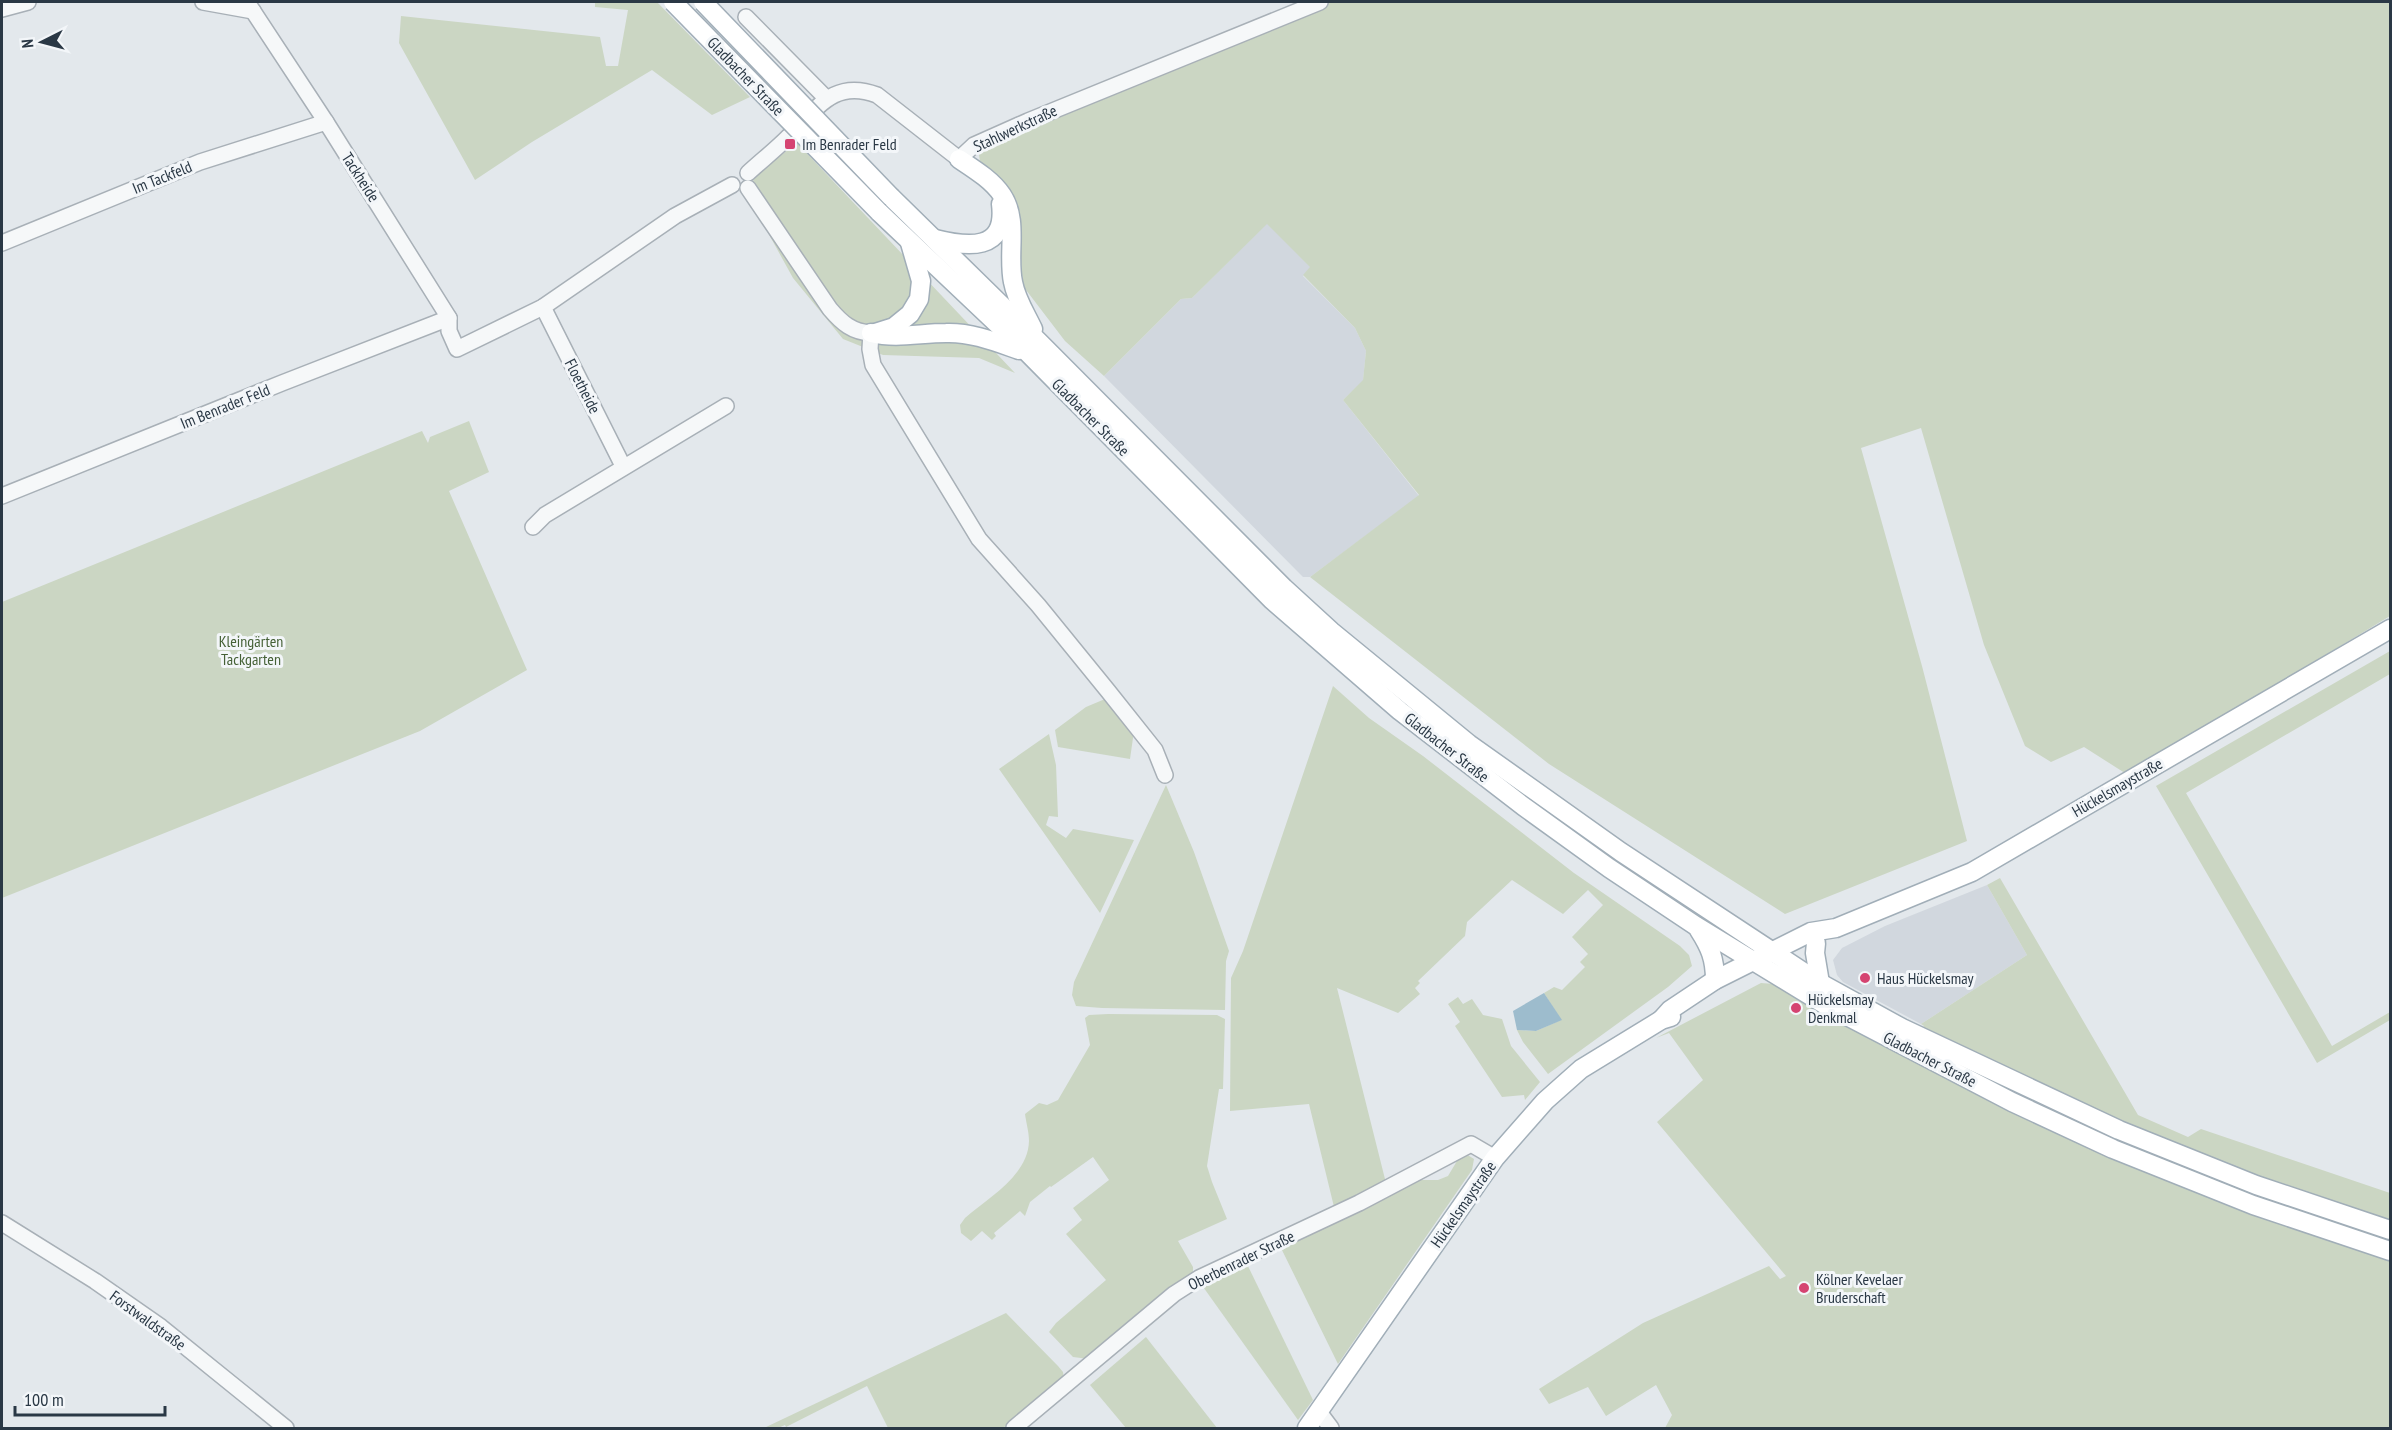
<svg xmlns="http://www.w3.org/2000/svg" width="2392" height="1430" viewBox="0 0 2392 1430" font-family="'PT Sans Narrow',sans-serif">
<rect width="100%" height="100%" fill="#e3e8ec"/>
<g fill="#d1d7de">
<polygon points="1267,223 1311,267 1303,276 1355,328 1366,351 1363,381 1343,400 1419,496 1310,577 1303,577 1104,376 1181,299 1192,298"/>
<polygon points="1987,885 2027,955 1921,1024 1843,982 1837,975 1833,960 1842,948 1885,926"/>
</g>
<g fill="#cbd6c3">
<polygon points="595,2 657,2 750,97 712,115 652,70 532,142 475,180 399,43 401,16 600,37 606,66 618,66 628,10 595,7"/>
<polygon points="1331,2 2390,2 2390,616 2128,775 2084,747 2051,762 2025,746 1984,645 1921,428 1861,448 1922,666 1967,841 1785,914 1549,764 1310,577 1419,495 1343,400 1363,380 1366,351 1355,328 1303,275 1310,267 1267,224 1192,298 1181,299 1104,376 1065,341 1023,286 1017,202 999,179 980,162 978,147 1143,82"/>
<polygon points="797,143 1015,373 979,358 883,355 843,339 793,278 750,200 754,176"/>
<polygon points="469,421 489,472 449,491 527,670 420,731 2,898 2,602 422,431 428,443 430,437"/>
<polygon points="2390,651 2390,674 2186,793 2332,1046 2390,1012 2390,1020 2317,1063 2156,786"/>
<polygon points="1333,686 1369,718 1423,756 1574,873 1680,946 1689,955 1692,966 1668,987 1548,1074 1523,1042 1517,1030 1536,1031 1561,1020 1544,993 1554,987 1562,990 1585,967 1580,962 1588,954 1572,937 1603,905 1588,890 1563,914 1512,880 1467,922 1465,936 1418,981 1420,983 1415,988 1420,994 1398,1013 1337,988 1386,1183 1335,1211 1309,1104 1230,1111 1231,978 1243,951"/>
<polygon points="1105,699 1111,701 1134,731 1130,759 1058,747 1055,730 1086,707"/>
<polygon points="1049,734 1056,765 1058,817 1049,816 1046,825 1066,838 1073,829 1134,840 1100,913 999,769"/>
<polygon points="1166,785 1194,852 1229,951 1226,961 1225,1010 1102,1008 1076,1006 1072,995 1074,982"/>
<path d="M2000 878 2138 1115 2188 1137 2201 1129 2390 1193V1223C2349 1209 2306 1196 2265 1181 2147 1138 2034 1083 1923 1028L1924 1026 1921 1024 2027 955 1987 885Z"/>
<polygon points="1761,983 1774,984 2008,1108 2390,1258 2390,1428 1665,1428 1672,1415 1656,1385 1606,1416 1588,1387 1549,1404 1539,1389 1643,1323 1769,1266 1780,1279 1786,1276 1657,1122 1703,1080 1669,1033 1656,1038"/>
<polygon points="1458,997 1463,1004 1472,999 1483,1015 1502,1019 1511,1046 1540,1082 1525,1100 1524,1095 1502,1097 1455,1026 1460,1022 1448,1004"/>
<path d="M1108 1014 1217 1015 1225 1019 1223 1089H1219L1207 1166 1212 1182 1227 1219 1178 1241 1193 1267V1274L1089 1359 1073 1357 1049 1332 1056 1323 1106 1280 1066 1234 1082 1220 1073 1208 1109 1180 1093 1157 1051 1187 1050 1186 1030 1202 1025 1216 1020 1211 994 1233 996 1236 992 1240 982 1231 971 1241 961 1233 960 1225 965 1218C988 1198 1028 1176 1029 1141 1029 1132 1026 1122 1025 1114L1039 1103 1047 1105 1058 1100 1090 1045 1085 1018 1089 1015Z"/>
<polygon points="1466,1154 1474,1159 1472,1170 1338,1364 1280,1246 1413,1180 1438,1180 1448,1176 1460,1156"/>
<polygon points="1246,1262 1313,1400 1298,1420 1201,1284"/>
<polygon points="1006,1313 1058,1366 1063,1372 1064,1379 1003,1428 888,1428 867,1386 786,1427 785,1425 778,1428 764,1428"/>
<polygon points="1146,1337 1217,1428 1126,1428 1090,1385"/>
</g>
<polygon fill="#9dbccd" points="1544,993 1562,1020 1536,1031 1517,1030 1513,1011"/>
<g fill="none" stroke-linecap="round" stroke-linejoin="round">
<g stroke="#a8b0b7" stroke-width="18">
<g id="minor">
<polyline points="203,2 253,11"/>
<polyline points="247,2 326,122 449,318 449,331 457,349 543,307 675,216 732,185"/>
<polyline points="2,9 28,2"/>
<polyline points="746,17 826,98"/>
<path d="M748 173C761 161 775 150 787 138 816 111 832 78 877 95L959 159 974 145 1028 121 1320 2"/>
<path d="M748 188 830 309C842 323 852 332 871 333L870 349 873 365 979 539 1038 605 1108 691 1155 750 1165 775"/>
<polyline points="2,243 200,162 326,122"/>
<polyline points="543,307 623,466"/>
<polyline points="2,496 282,383 449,318"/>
<polyline points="533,527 545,515 726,406"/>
<polyline points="2,1223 95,1281 161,1327 286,1428"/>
<polyline points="1319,1412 1331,1428"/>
<polyline points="1014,1428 1174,1294 1199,1278 1359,1203 1471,1144 1495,1158"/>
</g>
</g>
<g stroke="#a1aeb8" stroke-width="21">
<g id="major">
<path d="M959 159C974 169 992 180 1002 195 1019 220 1007 254 1013 282 1016 299 1026 314 1033 329"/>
<polyline points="891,197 1039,342 1284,588 1331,631 1469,744 1621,852 1820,983 1902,1028 2119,1130 2256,1185 2390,1230"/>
<polyline points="879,212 1027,352 1272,600 1400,711 1523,806 1609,868 1696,926 1824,1004 2012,1102 2113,1149 2253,1205 2390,1251"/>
<path d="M935 239C967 247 1007 252 1001 204"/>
<path d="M871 333C897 339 920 333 946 333 971 332 996 342 1019 350"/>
<polyline points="875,333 894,327 910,314 919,299 921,281 910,243"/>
<path d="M1699 930C1710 947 1715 959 1715 980"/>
<polyline points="1816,943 1815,953 1820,983"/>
<polyline points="1661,1020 1670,1010 1715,980 1811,932 1836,928 1972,872 2390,629"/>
<polyline points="1307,1428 1495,1158 1545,1101 1581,1069 1661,1020 1671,1017"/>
</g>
</g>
<use href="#minor" stroke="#f6f8f9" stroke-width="15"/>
<use href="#major" stroke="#fff" stroke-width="18"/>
<g stroke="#a1aeb8" stroke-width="21" stroke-linecap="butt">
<g id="major-bridge">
<polyline points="673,2 879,212"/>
<polyline points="703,2 891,197"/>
</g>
</g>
<use href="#major-bridge" stroke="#fff" stroke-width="18"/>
</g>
<g fill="#d54471" stroke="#f3f6f9" stroke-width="2">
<rect x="784" y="138" width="12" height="12" rx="3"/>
<circle cx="1865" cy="978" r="6"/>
<circle cx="1796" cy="1008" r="6"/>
<circle cx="1804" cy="1288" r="6"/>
</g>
<g text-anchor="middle" stroke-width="6" stroke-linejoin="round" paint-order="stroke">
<g font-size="16" fill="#2a3845" stroke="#f3f6f9">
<text transform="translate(746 76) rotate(46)" y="6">Gladbacher Straße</text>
<text transform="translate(1015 128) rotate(-25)" y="6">Stahlwerkstraße</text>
<text transform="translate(162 177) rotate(-22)" y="6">Im Tackfeld</text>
<text transform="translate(361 177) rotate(57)" y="6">Tackheide</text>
<text transform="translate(583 386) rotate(63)" y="6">Floetheide</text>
<text transform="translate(225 406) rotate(-22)" y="6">Im Benrader Feld</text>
<text transform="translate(1091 417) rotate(45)" y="6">Gladbacher Straße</text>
<text transform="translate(1447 747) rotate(38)" y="6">Gladbacher Straße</text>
<text transform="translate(2117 787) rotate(-30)" y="6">Hückelsmaystraße</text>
<text transform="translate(1930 1059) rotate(27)" y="6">Gladbacher Straße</text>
<text transform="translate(1463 1204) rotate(-55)" y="6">Hückelsmaystraße</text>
<text transform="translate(1241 1260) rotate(-26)" y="6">Oberbenrader Straße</text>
<text transform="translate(148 1320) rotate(36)" y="6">Forstwaldstraße</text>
</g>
<g font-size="16" fill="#2a3845" stroke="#f3f6f9" text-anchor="start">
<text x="802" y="150">Im Benrader Feld</text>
<text x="1877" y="984">Haus Hückelsmay</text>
<text x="1808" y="1005">Hückelsmay<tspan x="1808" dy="18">Denkmal</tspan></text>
<text x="1816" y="1285">Kölner Kevelaer<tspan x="1816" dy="18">Bruderschaft</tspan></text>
</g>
<g font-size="16" fill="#456136" stroke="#f3f6f9">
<text x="251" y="647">Kleingärten<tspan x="251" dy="18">Tackgarten</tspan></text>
</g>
</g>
<rect width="2392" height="1430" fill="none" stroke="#2a3845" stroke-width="6"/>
<g transform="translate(42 42) rotate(264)" stroke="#f3f6f9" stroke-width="4.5" paint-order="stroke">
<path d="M0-4.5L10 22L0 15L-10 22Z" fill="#2a3845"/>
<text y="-9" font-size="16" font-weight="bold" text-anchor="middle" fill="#2a3845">N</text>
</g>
<path d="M15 1406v9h150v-9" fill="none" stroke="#2a3845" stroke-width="3"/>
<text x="24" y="1406" font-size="18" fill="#2a3845" stroke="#f3f6f9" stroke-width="4.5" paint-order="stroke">100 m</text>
</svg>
